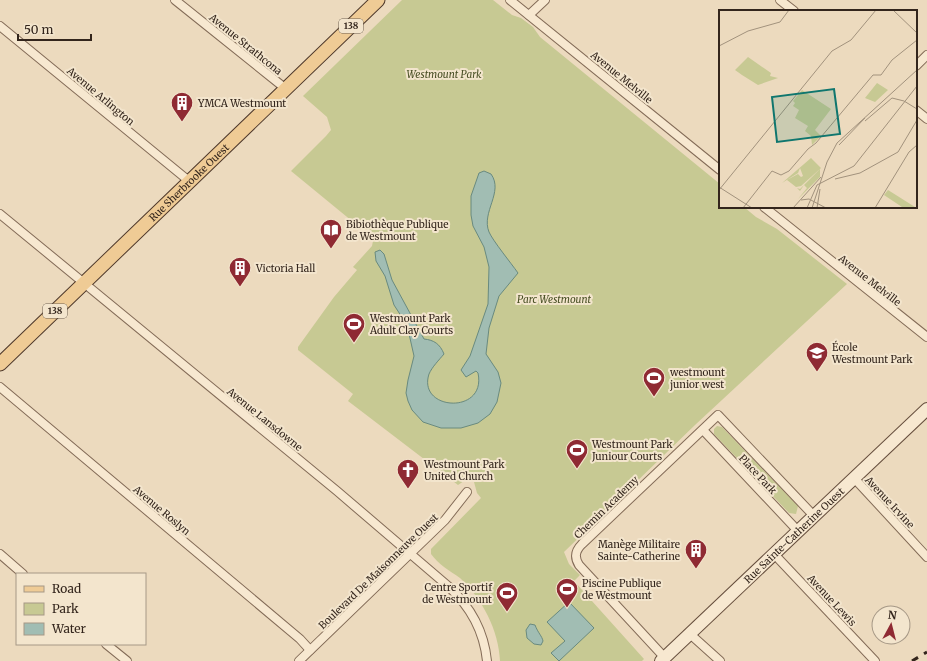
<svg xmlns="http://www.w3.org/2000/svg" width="927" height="661" viewBox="0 0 927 661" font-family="Merriweather,serif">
<rect width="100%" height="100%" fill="#ecdabe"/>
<g fill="#c7c993">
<path d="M402 0H493L512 15 521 18 533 27 540 37 720 184V207H744L756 217 777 229 847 284 695 425 564 552 569 564 580 575 574 581 644 659 642 661H500C499 631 482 598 460 578 450 571 438 564 431 554V549L481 498 477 493 474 482 464 481 458 485 348 401 353 394 298 350V347L334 297 357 270 353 267 372 246 373 241 369 235 291 171 326 136 331 130 327 117 303 96Z"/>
<polygon points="717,426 722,427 798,506 796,514 789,513 714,434 714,429"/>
</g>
<g fill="#a1bdb3" stroke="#698a7f">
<path d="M484 171 491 174C504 192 481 212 489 232 493 241 511 263 518 273L499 296 489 328 486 354 498 372 501 383 497 402 490 414 478 423 461 428H441L423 422 412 410 408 401 406 393 408 380 414 356 407 325 394 305 385 276 376 261 375 252 380 250 384 254 392 280 424 339C434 340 440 344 444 354 439 360 432 367 429 374 417 411 487 415 478 373L476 371 466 377 461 370 470 356 488 304 489 267 484 247 473 226 471 215V196L479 173Z"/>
<polygon points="569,602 594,628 559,661 551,653 565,641 547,622"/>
<path d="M530 624 535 625C538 633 542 636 543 641L541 645 534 644 527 638 526 630Z"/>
</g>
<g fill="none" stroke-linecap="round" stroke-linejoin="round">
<g stroke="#836b57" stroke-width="10">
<g id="street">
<polyline points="175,0 286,89"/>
<polyline points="510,0 720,170"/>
<polyline points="780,0 794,11"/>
<polyline points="529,15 545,0"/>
<polyline points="0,26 189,181"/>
<polyline points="916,66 927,55"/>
<polyline points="916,110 927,119"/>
<polyline points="764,207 927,337"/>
<path d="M0 214 337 491 448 586C470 606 484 631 487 661"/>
<polyline points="0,387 300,639 310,650"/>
<polyline points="703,430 798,531"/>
<polyline points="854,478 927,557"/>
<polyline points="0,554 23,574"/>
<polyline points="774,554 875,661"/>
<polyline points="690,634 720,661"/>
<polyline points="106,644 127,661"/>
<path d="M665 658 579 565C574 557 575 551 582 544L718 415 814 516"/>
<polyline points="299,661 445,520 467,492"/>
</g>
</g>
<g stroke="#644c3b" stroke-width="14">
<g id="secondary">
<path id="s1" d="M661 661 927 409"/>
</g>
</g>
<g stroke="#503a2c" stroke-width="15">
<g id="primary">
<path id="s2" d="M0 364 378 0"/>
</g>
</g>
<use href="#street" stroke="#f7e8d0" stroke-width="8"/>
<use href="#secondary" stroke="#f7e8d0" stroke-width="12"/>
<use href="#primary" stroke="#efcb95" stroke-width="13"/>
<polyline stroke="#33251c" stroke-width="3" stroke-dasharray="7 7" stroke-linecap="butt" points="912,661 927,652"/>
</g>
<defs>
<g id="building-pin" transform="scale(1.15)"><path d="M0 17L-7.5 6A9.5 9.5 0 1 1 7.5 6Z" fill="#8f2a33" stroke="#f3e5cd"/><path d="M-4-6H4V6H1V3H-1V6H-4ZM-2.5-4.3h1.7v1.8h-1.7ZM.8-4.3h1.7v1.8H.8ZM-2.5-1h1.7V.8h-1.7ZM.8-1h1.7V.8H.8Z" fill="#fff"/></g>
<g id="library-pin" transform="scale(1.15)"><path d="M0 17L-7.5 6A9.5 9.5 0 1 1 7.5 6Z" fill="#8f2a33" stroke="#f3e5cd"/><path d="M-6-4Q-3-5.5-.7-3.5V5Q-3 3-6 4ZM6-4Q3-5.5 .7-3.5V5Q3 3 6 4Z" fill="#fff"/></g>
<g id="stadium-pin" transform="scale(1.15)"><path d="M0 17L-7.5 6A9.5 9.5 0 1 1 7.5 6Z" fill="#8f2a33" stroke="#f3e5cd"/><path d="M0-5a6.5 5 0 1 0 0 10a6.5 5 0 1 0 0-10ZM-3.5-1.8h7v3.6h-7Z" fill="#fff"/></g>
<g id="school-pin" transform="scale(1.15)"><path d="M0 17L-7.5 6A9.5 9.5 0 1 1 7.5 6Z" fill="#8f2a33" stroke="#f3e5cd"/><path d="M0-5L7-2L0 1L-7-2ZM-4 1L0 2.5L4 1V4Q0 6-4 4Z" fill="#fff"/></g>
<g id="church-pin" transform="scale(1.15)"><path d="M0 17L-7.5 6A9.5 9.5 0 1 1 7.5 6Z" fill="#8f2a33" stroke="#f3e5cd"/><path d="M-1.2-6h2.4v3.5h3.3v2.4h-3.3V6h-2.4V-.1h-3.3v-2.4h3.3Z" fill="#fff"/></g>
</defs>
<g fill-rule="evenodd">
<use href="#building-pin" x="182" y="103"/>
<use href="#library-pin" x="331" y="230"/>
<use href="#building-pin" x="240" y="268"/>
<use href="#stadium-pin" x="354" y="324"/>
<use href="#school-pin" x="817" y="353"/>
<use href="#stadium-pin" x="654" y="378"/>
<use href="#stadium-pin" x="577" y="450"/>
<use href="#church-pin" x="408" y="470"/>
<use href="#building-pin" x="696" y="550"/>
<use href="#stadium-pin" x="567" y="589"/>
<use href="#stadium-pin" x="507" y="593"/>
</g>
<g text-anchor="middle" stroke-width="4" stroke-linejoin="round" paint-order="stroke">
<g fill="#f3e5cd" stroke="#6d5f51" stroke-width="1">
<rect x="339" y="19" width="24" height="14" rx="3"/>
<rect x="43" y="304" width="24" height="14" rx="3"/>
</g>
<g font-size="9" font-weight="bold" fill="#33251c">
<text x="351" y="29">138</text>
<text x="55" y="314">138</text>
</g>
<g font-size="10" fill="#33251c" stroke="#f3e5cd">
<text transform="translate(246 44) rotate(39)" y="4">Avenue Strathcona</text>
<text transform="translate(622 77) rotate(39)" y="4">Avenue Melville</text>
<text transform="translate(101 96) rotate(40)" y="4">Avenue Arlington</text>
<text dy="4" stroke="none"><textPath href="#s2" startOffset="262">Rue Sherbrooke Ouest</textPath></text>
<text transform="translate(870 280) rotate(38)" y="4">Avenue Melville</text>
<text transform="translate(265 419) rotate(39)" y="4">Avenue Lansdowne</text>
<text transform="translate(758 474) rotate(47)" y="4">Place Park</text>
<text transform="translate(890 502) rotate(47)" y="4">Avenue Irvine</text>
<text transform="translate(606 507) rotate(-44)" y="4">Chemin Academy</text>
<text transform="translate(162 510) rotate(40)" y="4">Avenue Roslyn</text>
<text dy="4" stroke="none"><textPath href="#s1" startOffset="183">Rue Sainte-Catherine Ouest</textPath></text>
<text transform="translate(378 571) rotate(-44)" y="4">Boulevard De Maisonneuve Ouest</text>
<text transform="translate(832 600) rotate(47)" y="4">Avenue Lewis</text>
</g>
<g font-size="10" font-style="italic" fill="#474e23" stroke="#f3e5cd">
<text x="444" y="78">Westmount Park</text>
<text x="554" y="303">Parc Westmount</text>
</g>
<g font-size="10" fill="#33251c" stroke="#f3e5cd" text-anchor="start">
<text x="198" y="107">YMCA Westmount</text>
<text x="346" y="228">Bibiothèque Publique<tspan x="346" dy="12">de Westmount</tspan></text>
<text x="256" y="272">Victoria Hall</text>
<text x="370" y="322">Westmount Park<tspan x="370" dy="12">Adult Clay Courts</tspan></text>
<text x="832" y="351">École<tspan x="832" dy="12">Westmount Park</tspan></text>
<text x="670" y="376">westmount<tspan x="670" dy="12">junior west</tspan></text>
<text x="592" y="448">Westmount Park<tspan x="592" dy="12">Juniour Courts</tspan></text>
<text x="424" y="468">Westmount Park<tspan x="424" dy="12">United Church</tspan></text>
<text x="680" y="548" text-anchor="end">Manège Militaire<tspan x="680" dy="12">Sainte-Catherine</tspan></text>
<text x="582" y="587">Piscine Publique<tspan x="582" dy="12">de Westmount</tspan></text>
<text x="492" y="591" text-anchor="end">Centre Sportif<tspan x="492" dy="12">de Westmount</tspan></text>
</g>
</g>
<g transform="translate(719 10)">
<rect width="198" height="198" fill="#ecdabe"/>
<path d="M29 47 52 63 51 66 59 68 39 75 23 65 16 60ZM158 73 169 80 156 92 146 88ZM83 80 112 99 96 120 102 126 93 135 92 126 86 121 89 116 76 108 80 100 74 96 76 93 74 91ZM92 148 102 158 82 176 77 177 68 170 79 164 82 167 84 166 81 158 79 163 63 173ZM101 159V167L79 189 88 178 85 175 81 181 78 178 81 179ZM169 180 196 197H183L165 185Z" fill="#c7c993"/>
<path fill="none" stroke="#a2927d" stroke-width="1" d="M174 0 198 23M0 36 29 21 61 12 70 0M154 65H162L173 50 198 30M185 91 198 99M146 111 173 88 185 91M120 135 146 108M53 161 62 165 70 161 89 139 97 133 154 65M116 169 141 163 179 142 198 110M0 177 33 198M0 180 113 41 132 30 157 0M82 190 90 189 107 198M24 198 53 161M74 198 102 167M88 198 98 175 135 156 198 76M93 198 108 152 118 133 198 60M98 198 101 179M156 198 190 142 198 135"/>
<path fill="#0f766e" fill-opacity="0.15" stroke="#0f766e" stroke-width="2" d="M115 79 121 124 58 132 53 87Z"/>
<rect width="198" height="198" fill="none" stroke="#33251c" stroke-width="2"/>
</g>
<rect x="16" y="573" width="130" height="72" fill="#f3e5cd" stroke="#a69886"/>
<rect x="24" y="586" width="20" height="6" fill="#efcb95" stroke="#a69886"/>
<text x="52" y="593" font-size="12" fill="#33251c">Road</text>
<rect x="24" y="603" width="20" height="12" fill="#c7c993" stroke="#a69886"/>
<text x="52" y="613" font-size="12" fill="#33251c">Park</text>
<rect x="24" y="623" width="20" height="12" fill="#a1bdb3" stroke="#a69886"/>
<text x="52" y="633" font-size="12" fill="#33251c">Water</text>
<g transform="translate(891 625) rotate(7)"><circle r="19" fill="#f3e5cd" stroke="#a69886"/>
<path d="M0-3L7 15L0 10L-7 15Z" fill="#8f2a33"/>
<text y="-6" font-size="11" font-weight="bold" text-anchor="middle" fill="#33251c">N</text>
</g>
<path d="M18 34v6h73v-6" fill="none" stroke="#33251c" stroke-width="2"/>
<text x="24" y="34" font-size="12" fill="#33251c" stroke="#f3e5cd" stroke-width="3" paint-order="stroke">50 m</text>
</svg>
